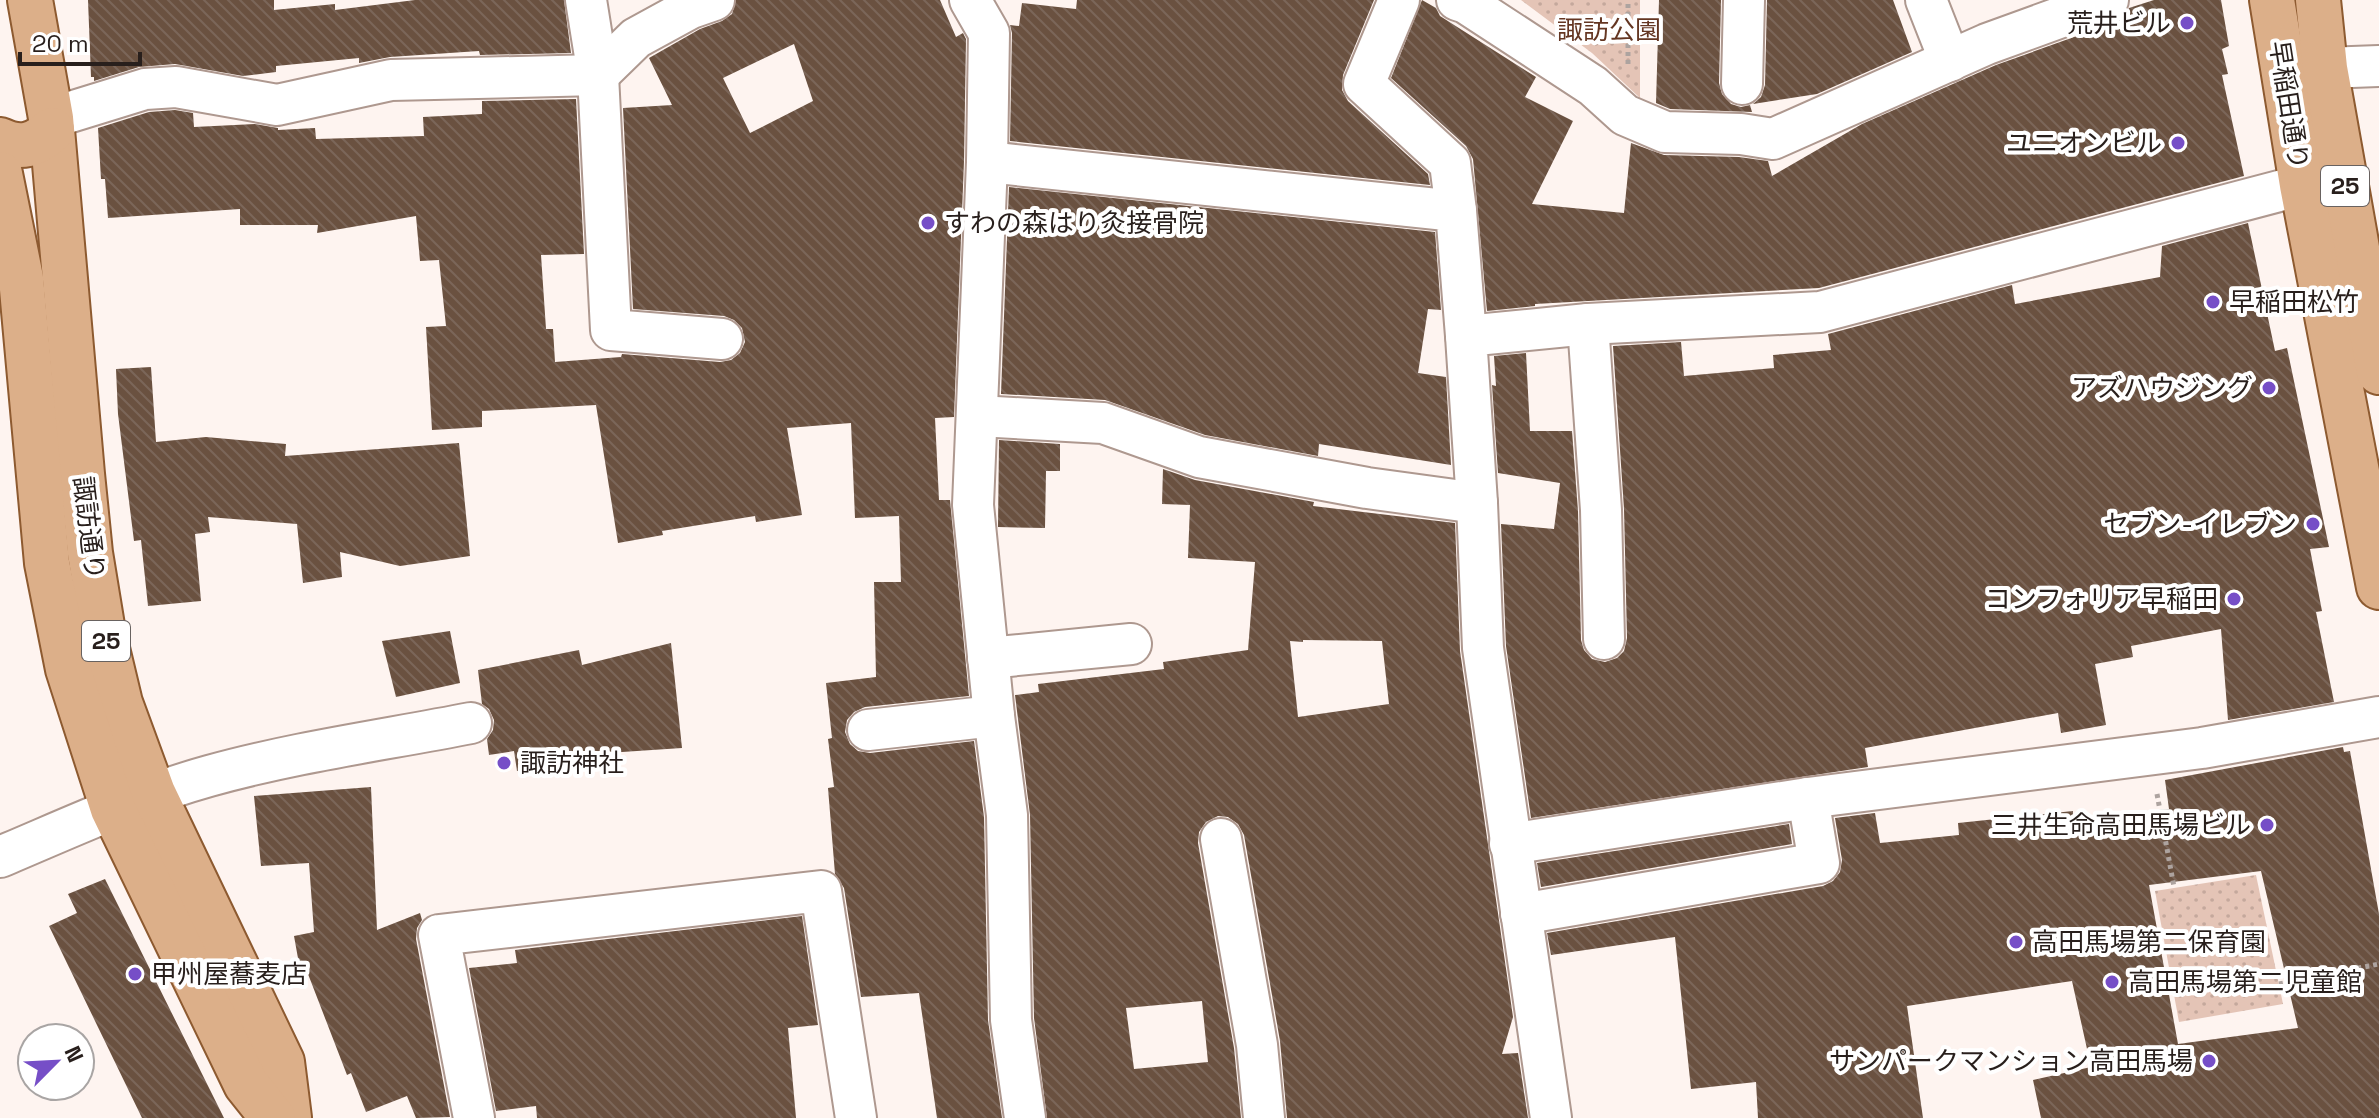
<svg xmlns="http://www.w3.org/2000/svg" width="2379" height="1118" viewBox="0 0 2379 1118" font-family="'Space Grotesk','Noto Sans JP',sans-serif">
<defs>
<pattern id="park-dots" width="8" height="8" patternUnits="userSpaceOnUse" patternTransform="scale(2)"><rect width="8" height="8" fill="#e4c4b6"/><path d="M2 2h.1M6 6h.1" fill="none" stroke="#c4a89c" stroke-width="1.8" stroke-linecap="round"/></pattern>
<pattern id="building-back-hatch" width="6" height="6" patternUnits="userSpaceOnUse" patternTransform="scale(2)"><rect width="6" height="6" fill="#6a5140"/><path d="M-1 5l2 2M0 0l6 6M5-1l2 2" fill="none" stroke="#7b6659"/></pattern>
</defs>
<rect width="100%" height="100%" fill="#fef4f0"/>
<g fill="url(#park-dots)">
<polygon points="1521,0 1640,0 1640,98 1592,53"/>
<polygon points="2256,875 2283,1004 2179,1022 2155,891"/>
</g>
<g fill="url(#building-back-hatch)" fill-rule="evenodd">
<polygon points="88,0 274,0 274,10 335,4 335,10 415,0 564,0 571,53 480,55 479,51 390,57 359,63 359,58 276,66 276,72 243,76 175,64 139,67 94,81 94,77 91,77"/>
<path d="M736 0H940L956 37 963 33 966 39 964 161 954 417 935 418 939 500H950L969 696 865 707 854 712 847 720 845 732 850 744 858 751 870 753 974 741 984 817 988 1020 1002 1118H937L919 993 861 997 844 888 835 874 828 788 834 787 828 739 832 738 826 683 876 677 874 582H901L899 516 855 518 851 423 787 428 802 515 756 522 755 516 662 531 663 535 618 543 596 405 482 411V427L432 430 426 327 446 326 439 260 420 261 416 216 317 233 318 225H240V209L108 218 105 179H101L98 128 149 112 175 110 193 113 194 127 255 124 278 128V130L315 128 316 139 424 136 423 117 482 114V101L576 99 584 254 541 255 546 329H553L555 362 621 357 622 354 720 362 731 360 740 353 745 342 742 328 734 320 724 316 633 309 623 108 672 105 649 58 700 29 722 21 732 14ZM794 44 813 101 750 133 723 78Z"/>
<polygon points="1077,0 1374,0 1343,75 1342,90 1348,101 1428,174 1430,185 1010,141 1012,33 1010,25 1019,26 1022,3 1076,9"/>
<polygon points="1422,0 1436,8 1440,16 1536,77 1525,97 1573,121 1532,204 1624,213 1631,143 1664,155 1739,157 1768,161 1772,176 1862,124 1996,65 2116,22 2125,15 2129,8 2154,0 2221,0 2229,46 2222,49 2228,74 2222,75 2244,176 1819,288 1535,304 1535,306 1487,311 1473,159 1466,146 1391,78"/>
<polygon points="1659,0 1721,0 1719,83 1722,94 1731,104 1741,107 1750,105 1752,112 1670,109 1656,103"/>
<polygon points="1767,0 1893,0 1912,52 1817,94 1753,104 1761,97 1765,85"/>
<polygon points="1009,187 1435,232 1441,310 1428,309 1418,373 1446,377 1451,465 1319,444 1318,456 1205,435 1105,400 1001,394"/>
<polygon points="2248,223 2275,351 2287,348 2329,547 2310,549 2322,611 2316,612 2334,702 2228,720 2221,629 2131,646 2133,657 2095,664 2106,725 2061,733 2058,713 1865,748 1868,767 1531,818 1506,646 1501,524 1554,529 1560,483 1498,473 1492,385 1496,386 1494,356 1526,353 1530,431 1572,431 1578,511 1581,640 1584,650 1592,659 1605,662 1617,658 1624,651 1627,638 1624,509 1613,346 1681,342 1684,376 1774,368 1773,355 1831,350 1828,334 2012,285 2015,304 2160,277 2162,246"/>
<polygon points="151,367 156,442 206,437 286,444 285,456 459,443 470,556 400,566 340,552 342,577 303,583 297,524 208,517 210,532 195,534 201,601 148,606 141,540 134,541 118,414 116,369"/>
<polygon points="999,440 1060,444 1060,471 1046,471 1045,528 998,527"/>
<path d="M1163 469 1195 480 1314 502 1313 506 1455 523 1460 651 1513 1017 1502 1054 1518 1053 1528 1118H1287L1280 1041 1244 835 1238 824 1228 817 1218 816 1206 822 1199 832 1198 843 1234 1048 1241 1118H1047L1034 1018 1030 815 1015 695 1039 692 1038 684 1164 669 1163 662 1248 650 1255 562 1188 558 1190 505 1162 504ZM1303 640 1382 641 1389 704 1298 717 1290 641 1303 642ZM1202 1001 1208 1062 1134 1069 1126 1008Z"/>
<polygon points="450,631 460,683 396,697 382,641"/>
<polygon points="671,643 682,748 592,754 595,762 517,771 514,751 489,755 487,739 493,730 494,720 489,709 482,704 478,670 579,650 582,665"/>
<path d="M2343 747 2344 752 2350 751 2379 914V1118H2041L2033 1080 2091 1067 2072 981 1907 1006 1923 1118H1758L1756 1082 1691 1089 1675 937 1551 955 1547 933 1823 886 1833 881 1840 872 1842 860 1835 818 1875 813 1880 843 1959 835 1958 823 2073 811V819L2169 809 2165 780ZM2261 871 2298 1028 2178 1044 2149 885Z"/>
<polygon points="371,787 377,930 420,913 422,920 417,928 416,939 450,1117 416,1118 407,1096 366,1112 351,1073 347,1075 308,974 301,975 294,936 314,932 309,863 261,866 254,796"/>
<polygon points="1789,824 1792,844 1541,887 1537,863"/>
<polygon points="105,879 224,1118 142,1118 49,926 77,913 68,894"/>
<polygon points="802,916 818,1025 788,1028 796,1118 537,1118 536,1106 496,1111 469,968 517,963 515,950"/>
</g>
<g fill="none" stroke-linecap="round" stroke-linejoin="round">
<g stroke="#ae988f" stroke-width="44">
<g id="minor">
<polyline points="586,0 598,75 611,330 722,339"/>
<polyline points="970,0 989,33 987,162 973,505 994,716 1007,815 1011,1020 1025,1118"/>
<polyline points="1399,0 1364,84 1450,163 1456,211"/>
<polyline points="1457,0 1466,3 1593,86 1625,115 1665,132 1741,134 1773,139 1987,44 2108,0"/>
<polyline points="1926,0 1950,61"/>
<polyline points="2325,68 2379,66"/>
<polyline points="1742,84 1744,0"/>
<polyline points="51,118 145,89 176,87 277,105 391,80 598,75 636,38 691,8 714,0"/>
<polyline points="987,162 1456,211 1466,336"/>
<polyline points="1588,324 1601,510 1604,639"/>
<polyline points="978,416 1103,423 1199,457 1367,488 1477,503"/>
<polyline points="988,658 1131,644"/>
<polyline points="868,730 994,716"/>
<polyline points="1221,839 1257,1045 1264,1118"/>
<polyline points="1510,844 1808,798 2202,748 2379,717"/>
<path d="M0 857C69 828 137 796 209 776 295 752 384 740 471 723"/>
<polyline points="1521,914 1819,863 1808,798"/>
<polyline points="474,1118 439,935 821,891 856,1118"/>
<polyline points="1551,1118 1483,648 1477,503 1466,336 1588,324 1820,312 2302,185"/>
</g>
</g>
<g stroke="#8d5a30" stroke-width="48">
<g id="major">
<polyline points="30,0 51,118 82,474 90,553 103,632 120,703 153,793 282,1062 289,1118"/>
<polyline points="2272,0 2302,185 2379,587"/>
<polyline points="2318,0 2325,68 2379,372"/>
<path d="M0 140C21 150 36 145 52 130"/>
<polyline points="0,174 21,278 47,563 68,669 113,809 246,1084 273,1118"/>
</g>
</g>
<g stroke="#ada39f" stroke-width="5" stroke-dasharray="4 4" stroke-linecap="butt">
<polyline points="1628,64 1628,0"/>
<polyline points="2157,794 2174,887"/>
<polyline points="2279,984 2379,964"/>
</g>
<use href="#minor" stroke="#fff" stroke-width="40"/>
<use href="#major" stroke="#dcaf89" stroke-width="44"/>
</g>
<g fill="#764ec7" stroke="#fff" stroke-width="3">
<circle cx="2187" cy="23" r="8"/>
<circle cx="2178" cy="143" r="8"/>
<circle cx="928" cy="223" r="8"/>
<circle cx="2213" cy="302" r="8"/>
<circle cx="2269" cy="388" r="8"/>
<circle cx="2313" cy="524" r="8"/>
<circle cx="2234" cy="599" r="8"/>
<circle cx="504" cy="763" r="8"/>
<circle cx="2267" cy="825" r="8"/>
<circle cx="2016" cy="942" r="8"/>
<circle cx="135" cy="974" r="8"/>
<circle cx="2112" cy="982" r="8"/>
<circle cx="2209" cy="1061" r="8"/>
</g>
<g text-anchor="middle" stroke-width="8" stroke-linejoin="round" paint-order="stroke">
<g fill="#fff" stroke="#686260" stroke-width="2">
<rect x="2321" y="166" width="48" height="40" rx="6"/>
<rect x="82" y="621" width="48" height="40" rx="6"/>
</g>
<g font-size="24" font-weight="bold" fill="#281f1c">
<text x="2345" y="194">25</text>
<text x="106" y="649">25</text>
</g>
<g font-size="26" fill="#281f1c" stroke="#fff" text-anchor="end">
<text x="2171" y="32">荒井ビル</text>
<text x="2162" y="152">ユニオンビル</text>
<text x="944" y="232" text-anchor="start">すわの森はり灸接骨院</text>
<text x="2229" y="311" text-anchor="start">早稲田松竹</text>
<text x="2253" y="397">アズハウジング</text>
<text x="2297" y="533">セブン-イレブン</text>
<text x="2218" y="608">コンフォリア早稲田</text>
<text x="520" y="772" text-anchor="start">諏訪神社</text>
<text x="2251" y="834">三井生命高田馬場ビル</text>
<text x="2032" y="951" text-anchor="start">高田馬場第二保育園</text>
<text x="151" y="983" text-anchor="start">甲州屋蕎麦店</text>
<text x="2128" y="991" text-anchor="start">高田馬場第二児童館</text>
<text x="2193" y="1070">サンパークマンション高田馬場</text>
</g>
<g font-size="26" fill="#643622" stroke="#fff">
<text x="1609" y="39">諏訪公園</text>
</g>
<g font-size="26" fill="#281f1c" stroke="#fff">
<text transform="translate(2289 105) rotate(81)" y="9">早稲田通り</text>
<text transform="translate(89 528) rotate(83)" y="9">諏訪通り</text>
</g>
</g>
<g transform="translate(56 1062) rotate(66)"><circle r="38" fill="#ffffff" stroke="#a9a5a4" stroke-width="2"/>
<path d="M0-6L14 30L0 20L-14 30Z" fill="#764ec7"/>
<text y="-12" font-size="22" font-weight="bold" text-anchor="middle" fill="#281f1c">N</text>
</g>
<path d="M20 52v12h120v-12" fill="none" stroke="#281f1c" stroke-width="4"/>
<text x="32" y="52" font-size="24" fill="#281f1c" stroke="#ffffff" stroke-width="6" paint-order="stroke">20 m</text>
</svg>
